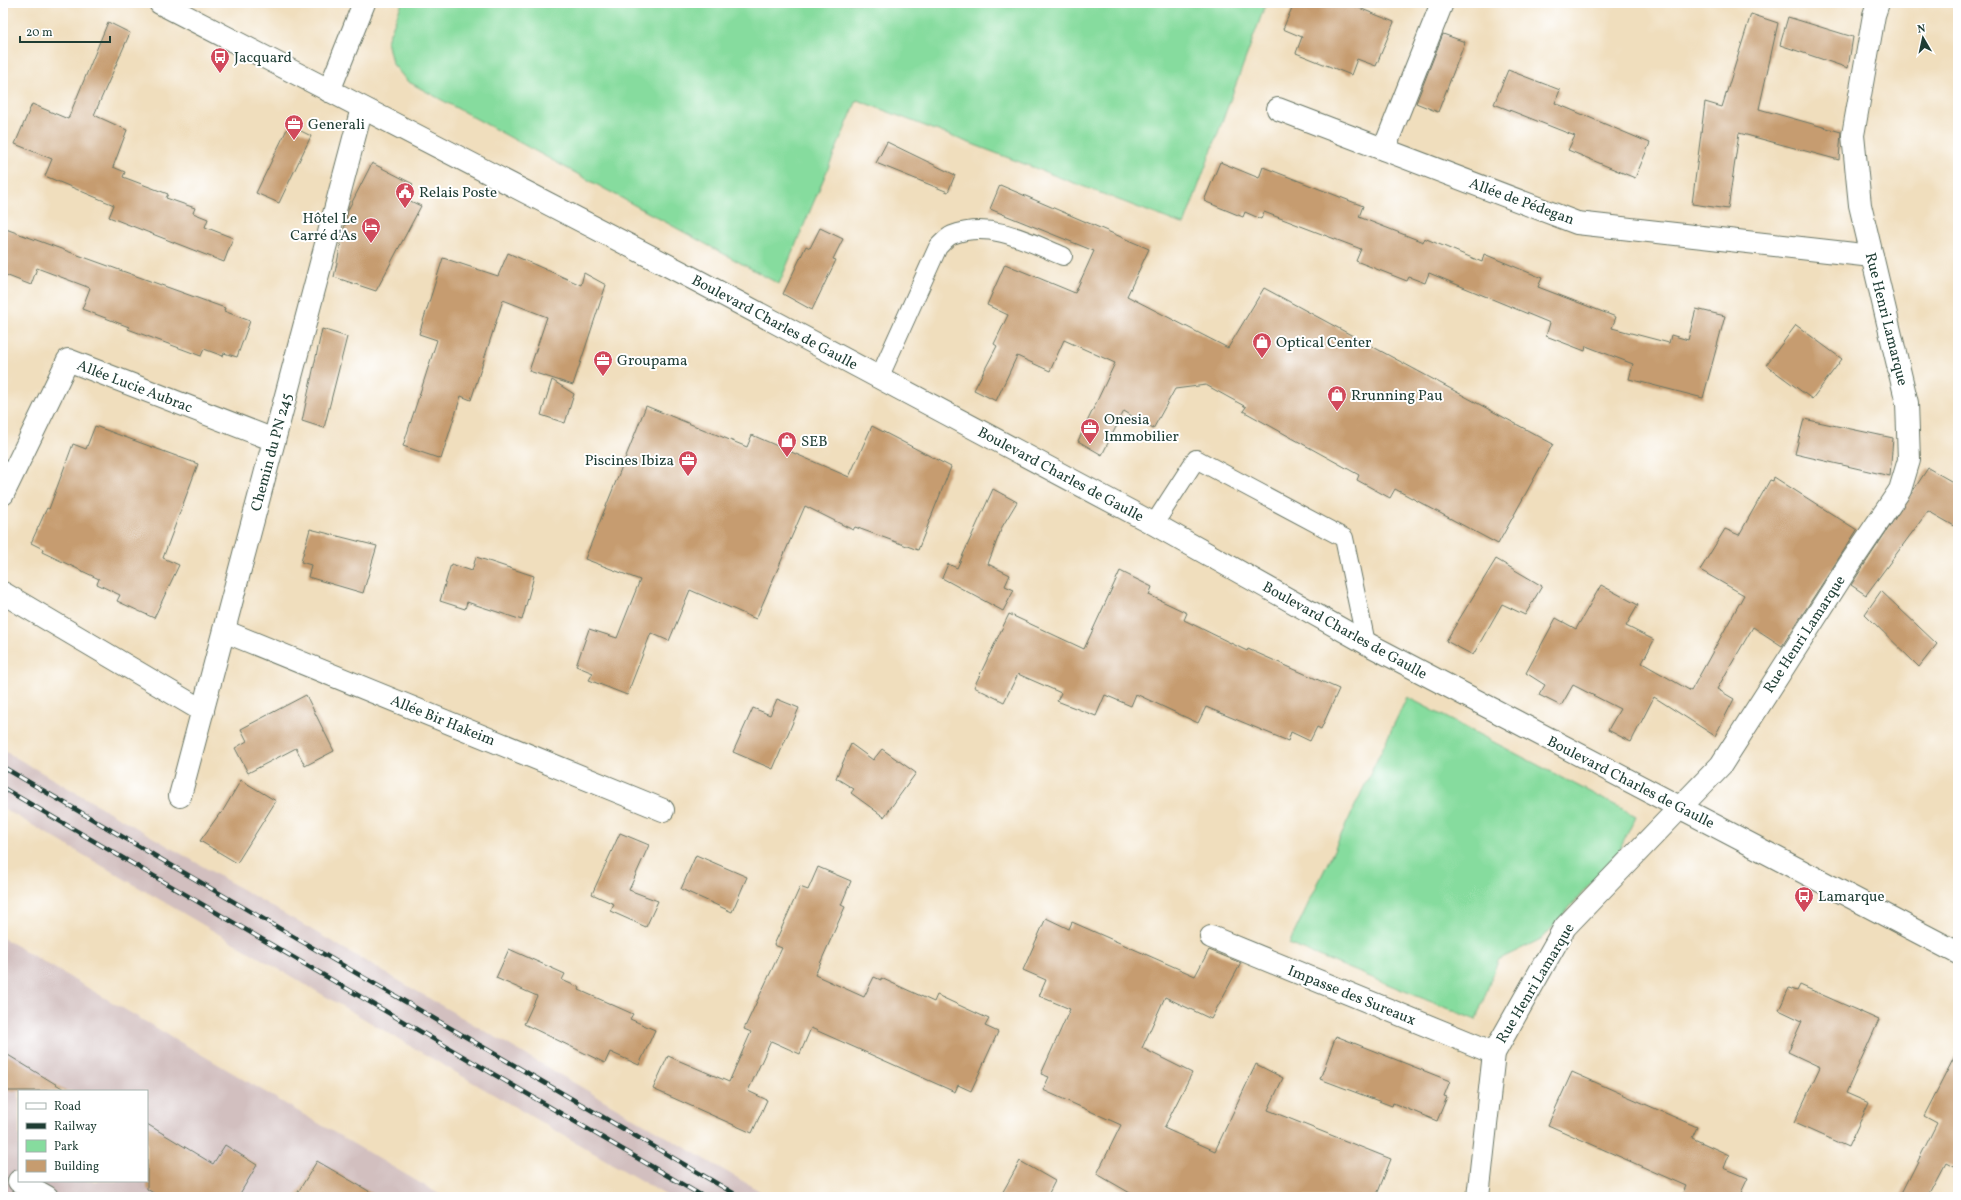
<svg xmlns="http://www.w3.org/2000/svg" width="1961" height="1200" viewBox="0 0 1961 1200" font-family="Vollkorn,serif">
<rect width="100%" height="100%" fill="#fff"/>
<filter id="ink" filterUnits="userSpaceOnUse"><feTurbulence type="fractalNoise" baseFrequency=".025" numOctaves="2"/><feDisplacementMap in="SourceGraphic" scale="8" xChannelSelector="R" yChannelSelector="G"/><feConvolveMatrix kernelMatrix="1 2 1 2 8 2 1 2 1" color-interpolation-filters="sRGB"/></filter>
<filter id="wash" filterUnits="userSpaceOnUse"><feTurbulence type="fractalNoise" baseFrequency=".012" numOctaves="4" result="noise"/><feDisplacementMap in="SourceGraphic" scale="16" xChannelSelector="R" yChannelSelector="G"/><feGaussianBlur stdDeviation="0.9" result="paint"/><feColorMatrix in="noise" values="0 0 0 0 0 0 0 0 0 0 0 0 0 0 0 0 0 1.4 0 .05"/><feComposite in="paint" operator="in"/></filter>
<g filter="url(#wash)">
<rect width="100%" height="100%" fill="#f0debd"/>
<g fill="#d2bfbf" fill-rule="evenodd">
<polygon points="3,750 770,1197 669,1197 3,808"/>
<path d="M3 938 444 1197H3ZM19 1091H147V1181H19Z"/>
</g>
<g fill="#86dc9e" stroke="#528c69">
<polygon points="402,3 1266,3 1184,225 857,100 779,284 407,81 392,63 387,41"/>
<polygon points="1407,697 1636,816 1619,851 1543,938 1498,960 1476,1020 1289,944"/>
</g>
<g id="blocks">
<g fill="#c69c6f">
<polygon points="1294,3 1347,3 1394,22 1376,66 1357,59 1351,75 1296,53 1302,37 1283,29"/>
<polygon points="1751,14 1778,23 1759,109 1841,132 1839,160 1739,133 1728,209 1692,204 1705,102 1722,107"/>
<polygon points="1788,17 1853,37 1848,68 1780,45"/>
<polygon points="108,22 130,33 94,115 127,130 113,167 125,172 123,177 168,194 166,198 195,208 193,213 208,219 205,227 233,238 224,262 109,217 114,205 45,176 52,159 15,144 32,104 68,119"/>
<polygon points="1443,34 1465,42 1438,112 1416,103"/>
<polygon points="1508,70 1560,90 1555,103 1650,143 1635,178 1568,150 1575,136 1494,104"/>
<polygon points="289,125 311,136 279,203 256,193"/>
<polygon points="887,142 955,175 948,192 876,163"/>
<polygon points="1220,162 1259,178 1263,167 1363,206 1359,217 1423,242 1424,238 1482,262 1484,254 1542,278 1538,287 1616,317 1612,328 1669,343 1671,335 1688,340 1696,309 1725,316 1703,398 1629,379 1633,364 1586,346 1585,351 1546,336 1550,323 1429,273 1425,283 1409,277 1407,281 1356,261 1361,249 1264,212 1261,219 1245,212 1243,217 1204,201"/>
<polygon points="372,163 413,184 406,199 421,206 376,291 334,277 348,210"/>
<polygon points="1000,185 1149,249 1127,296 1228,348 1264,288 1553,444 1498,544 1395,489 1390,498 1357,480 1359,475 1243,411 1246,407 1206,385 1175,389 1153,429 1124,411 1102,455 1078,441 1115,363 1064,340 1050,371 1017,356 996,401 974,390 997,346 994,344 1008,315 987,305 1005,264 1075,293 1094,251 990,209"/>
<polygon points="3,228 225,308 224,311 250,321 237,357 224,353 223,356 204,349 201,356 128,329 129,327 82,309 90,288 37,268 31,285 3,274"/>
<polygon points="820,228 843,239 833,259 836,260 812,310 783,294 806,246 810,248"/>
<polygon points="508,253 581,285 584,273 606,285 573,385 529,371 547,317 503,300 471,400 461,396 441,459 403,446 437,340 419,334 443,258 498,276"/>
<polygon points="1796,325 1842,359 1812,399 1766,365"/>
<polygon points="322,329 347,337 324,428 302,421"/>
<polygon points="552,380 574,394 565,423 541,415"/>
<polygon points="646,406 747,447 752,435 849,477 872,426 951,467 918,550 855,527 853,530 805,506 756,619 690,590 669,641 651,633 627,695 589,680 593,673 576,666 589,629 617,638 640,580 585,559"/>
<polygon points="1804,419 1893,438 1890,476 1795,454"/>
<polygon points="95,426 198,464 163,558 179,565 154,618 117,601 120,595 97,584 99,579 42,552 43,549 31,543 47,508 49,509 73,444 86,449"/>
<polygon points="1928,468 1958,485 1958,528 1928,511 1866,595 1851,585"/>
<polygon points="1774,477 1857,530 1782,646 1753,627 1717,689 1734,699 1715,736 1654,697 1631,742 1608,730 1620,709 1573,685 1561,706 1539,695 1545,685 1526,673 1556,618 1576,629 1601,585 1638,605 1626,626 1654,640 1642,663 1691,691 1744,595 1700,570 1725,529 1739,535 1770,480 1773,481"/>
<polygon points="993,489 1017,502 1002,527 988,564 1010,575 1005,586 1014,590 1003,611 942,578 948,564 957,568"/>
<polygon points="310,529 377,546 363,593 308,577 311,565 301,562"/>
<polygon points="476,557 534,576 522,620 467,602 465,609 440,601 451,564 472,571"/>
<polygon points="1496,559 1542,586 1525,615 1502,604 1473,655 1446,641"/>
<polygon points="1120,571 1152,587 1149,595 1187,613 1184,620 1247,651 1248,649 1339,689 1321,729 1317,727 1310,741 1291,732 1288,741 1206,707 1198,723 1136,694 1131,706 1105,695 1096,716 1057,701 1061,693 1018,674 1004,702 974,687 1009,614 1084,649"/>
<polygon points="1881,591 1937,644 1919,667 1865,614"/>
<polygon points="306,695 334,751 305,766 296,748 248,773 235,748 247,741 241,729"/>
<polygon points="777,699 799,708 773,769 733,752 753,708 770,715"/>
<polygon points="851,744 873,760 882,749 916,773 884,817 851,793 854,789 836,778"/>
<polygon points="241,780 276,801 237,863 200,841 220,813 221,814"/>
<polygon points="620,833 649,845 629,890 658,901 646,927 610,911 614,904 592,894"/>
<polygon points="696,855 747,877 732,912 681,889"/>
<polygon points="818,867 851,881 841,905 845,907 815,975 864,997 874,977 881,980 881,978 934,1002 937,995 989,1019 985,1026 998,1032 971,1091 958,1085 955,1092 811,1028 800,1054 771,1041 748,1091 767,1100 752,1133 653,1089 668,1056 729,1082 751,1032 744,1029 782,948 774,945 800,887 808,890"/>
<polygon points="1046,918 1069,929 1072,922 1195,976 1209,950 1241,963 1211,1019 1165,997 1142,1048 1192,1073 1164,1128 1215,1151 1256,1064 1283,1078 1268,1110 1391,1159 1376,1197 1137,1197 1097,1174 1121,1125 1043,1090 1049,1077 1041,1074 1070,1009 1039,996 1046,980 1023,970"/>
<polygon points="509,949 565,974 562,980 580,988 579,990 633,1014 630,1019 655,1030 639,1065 610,1052 605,1063 524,1024 537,996 496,978"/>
<polygon points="1800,985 1879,1020 1846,1093 1869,1103 1848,1147 1794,1123 1820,1067 1788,1052 1802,1021 1779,1010 1789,988 1797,991"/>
<polygon points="1336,1036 1450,1081 1444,1096 1447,1097 1437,1121 1393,1103 1392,1106 1320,1079"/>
<polygon points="1958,1050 1958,1170 1945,1163 1927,1197 1900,1197 1937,1123 1924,1116"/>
<polygon points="3,1052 67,1091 3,1091"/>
<polygon points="1572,1072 1697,1127 1692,1138 1729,1155 1724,1168 1748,1178 1739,1197 1681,1197 1686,1186 1548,1125"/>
<polygon points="147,1124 213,1164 225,1145 257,1165 238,1197 160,1197 147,1189"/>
<polygon points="317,1161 379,1197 295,1197"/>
<polygon points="1020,1161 1055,1181 1047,1197 1000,1197"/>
</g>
</g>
</g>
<g filter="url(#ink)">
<use href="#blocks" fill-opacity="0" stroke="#687564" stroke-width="1"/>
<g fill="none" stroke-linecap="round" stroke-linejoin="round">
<g stroke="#687564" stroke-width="20">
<g id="service">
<path d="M879 378 938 247C942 243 947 237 952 235 990 220 1029 242 1063 256"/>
<polyline points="1154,524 1196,459 1344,538 1366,643"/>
</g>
</g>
<g stroke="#687564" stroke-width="24">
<g id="minor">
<polyline points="329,91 364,3"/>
<polyline points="1278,109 1577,223 1872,256"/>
<polyline points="1384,149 1442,3"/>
<polyline points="3,494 68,360 274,440"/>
<polyline points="3,593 203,711"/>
<polyline points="224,631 663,810"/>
<polyline points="180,796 362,108"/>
<polyline points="1211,937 1494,1053"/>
<polyline points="19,1181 47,1197"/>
<polyline points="1478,1197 1494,1053 1565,927 1721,765 1849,565 1900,490 1909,460 1907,403 1860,205 1853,135 1874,15 1878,3"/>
</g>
</g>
<g stroke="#687564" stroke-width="24">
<polyline id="secondary" points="160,3 696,280 1154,524 1366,643 1958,953"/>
</g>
<use href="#service" stroke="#fff" stroke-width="18"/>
<use href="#minor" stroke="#fff" stroke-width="22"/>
<use href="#secondary" stroke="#fff" stroke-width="22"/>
<g stroke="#1f3d34" stroke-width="4.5">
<g id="rail">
<polyline points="3,767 740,1197"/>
<polyline points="3,788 704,1197"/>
</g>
</g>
<use href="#rail" stroke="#fff" stroke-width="3" stroke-dasharray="9" stroke-linecap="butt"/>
</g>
</g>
<defs>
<g id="bus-pin" transform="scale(1)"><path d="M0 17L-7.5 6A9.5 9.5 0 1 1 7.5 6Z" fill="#d1495b" stroke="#fff"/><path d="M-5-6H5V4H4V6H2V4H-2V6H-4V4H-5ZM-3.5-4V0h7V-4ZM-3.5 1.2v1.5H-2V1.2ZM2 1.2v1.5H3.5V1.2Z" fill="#fff"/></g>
<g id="office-pin" transform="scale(1)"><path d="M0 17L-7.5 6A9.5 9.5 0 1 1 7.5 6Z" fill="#d1495b" stroke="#fff"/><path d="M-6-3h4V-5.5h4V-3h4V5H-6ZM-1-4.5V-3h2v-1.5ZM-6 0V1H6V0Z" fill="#fff"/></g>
<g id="civic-pin" transform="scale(1)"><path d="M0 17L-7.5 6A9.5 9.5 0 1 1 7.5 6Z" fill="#d1495b" stroke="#fff"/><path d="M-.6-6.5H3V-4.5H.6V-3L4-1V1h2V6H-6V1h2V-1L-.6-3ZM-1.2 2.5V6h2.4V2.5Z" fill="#fff"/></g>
<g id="hotel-pin" transform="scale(1)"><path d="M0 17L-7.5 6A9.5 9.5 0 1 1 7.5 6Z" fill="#d1495b" stroke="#fff"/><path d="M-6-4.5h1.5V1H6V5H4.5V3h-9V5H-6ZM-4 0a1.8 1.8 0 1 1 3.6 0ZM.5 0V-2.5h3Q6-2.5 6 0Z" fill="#fff"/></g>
<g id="shop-pin" transform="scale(1)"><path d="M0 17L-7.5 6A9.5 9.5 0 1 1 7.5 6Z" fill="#d1495b" stroke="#fff"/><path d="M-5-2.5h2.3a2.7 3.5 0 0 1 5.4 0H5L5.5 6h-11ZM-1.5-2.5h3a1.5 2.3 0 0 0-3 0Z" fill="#fff"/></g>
</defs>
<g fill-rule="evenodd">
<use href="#bus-pin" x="220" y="57"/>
<use href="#office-pin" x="294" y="124"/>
<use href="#civic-pin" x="405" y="192"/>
<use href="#hotel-pin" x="371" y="227"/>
<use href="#shop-pin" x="1262" y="342"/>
<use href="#office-pin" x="603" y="360"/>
<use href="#shop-pin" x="1337" y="395"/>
<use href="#office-pin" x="1090" y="428"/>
<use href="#shop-pin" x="787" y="441"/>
<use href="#office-pin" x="688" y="460"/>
<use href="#bus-pin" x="1804" y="896"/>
</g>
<g text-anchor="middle" stroke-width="4" stroke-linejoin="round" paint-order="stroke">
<g font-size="15" fill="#1f3d34" stroke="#fff" text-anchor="start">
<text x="234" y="62">Jacquard</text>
<text x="308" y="129">Generali</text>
<text x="419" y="197">Relais Poste</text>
<text x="357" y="223" text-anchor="end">Hôtel Le<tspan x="357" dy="17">Carré d'As</tspan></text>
<text x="1276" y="347">Optical Center</text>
<text x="617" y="365">Groupama</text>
<text x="1351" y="400">Rrunning Pau</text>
<text x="1104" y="424">Onesia<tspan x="1104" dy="17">Immobilier</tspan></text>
<text x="801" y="446">SEB</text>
<text x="674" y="465" text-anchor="end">Piscines Ibiza</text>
<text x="1818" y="901">Lamarque</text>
</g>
<g font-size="15" fill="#1f3d34" stroke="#fff">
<text transform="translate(1522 201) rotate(20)" y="5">Allée de Pédegan</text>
<text transform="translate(1887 319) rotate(76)" y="5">Rue Henri Lamarque</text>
<text transform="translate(775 322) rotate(28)" y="5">Boulevard Charles de Gaulle</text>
<text transform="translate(135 386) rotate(21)" y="5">Allée Lucie Aubrac</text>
<text transform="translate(271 452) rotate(-75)" y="5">Chemin du PN 245</text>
<text transform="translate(1061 474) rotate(28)" y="5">Boulevard Charles de Gaulle</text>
<text transform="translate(1345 630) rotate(29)" y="5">Boulevard Charles de Gaulle</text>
<text transform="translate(1804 634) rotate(-57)" y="5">Rue Henri Lamarque</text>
<text transform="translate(443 720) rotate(22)" y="5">Allée Bir Hakeim</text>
<text transform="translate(1631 782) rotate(27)" y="5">Boulevard Charles de Gaulle</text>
<text transform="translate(1535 983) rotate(-59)" y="5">Rue Henri Lamarque</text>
<text transform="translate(1352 995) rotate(22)" y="5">Impasse des Sureaux</text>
</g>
</g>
<rect width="1961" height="1200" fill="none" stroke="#fff" stroke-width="16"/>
<rect x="18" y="1090" width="130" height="92" fill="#ffffff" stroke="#a5b1ae"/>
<rect x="26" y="1103" width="20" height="6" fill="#ffffff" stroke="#a5b1ae"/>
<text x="54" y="1110" font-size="12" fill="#1f3d34">Road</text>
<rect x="26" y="1123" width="20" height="6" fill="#1f3d34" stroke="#a5b1ae"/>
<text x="54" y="1130" font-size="12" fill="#1f3d34">Railway</text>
<rect x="26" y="1140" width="20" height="12" fill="#86dc9e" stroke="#a5b1ae"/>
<text x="54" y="1150" font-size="12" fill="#1f3d34">Park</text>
<rect x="26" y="1160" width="20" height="12" fill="#c69c6f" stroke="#a5b1ae"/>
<text x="54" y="1170" font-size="12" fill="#1f3d34">Building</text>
<g transform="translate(1923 38) rotate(351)" stroke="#ffffff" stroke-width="3" paint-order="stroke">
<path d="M0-3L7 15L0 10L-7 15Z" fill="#1f3d34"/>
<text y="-6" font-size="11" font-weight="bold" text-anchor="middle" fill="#1f3d34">N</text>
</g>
<path d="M20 36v6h90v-6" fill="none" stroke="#1f3d34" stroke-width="2"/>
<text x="26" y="36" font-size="12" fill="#1f3d34" stroke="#ffffff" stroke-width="3" paint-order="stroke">20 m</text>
</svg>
